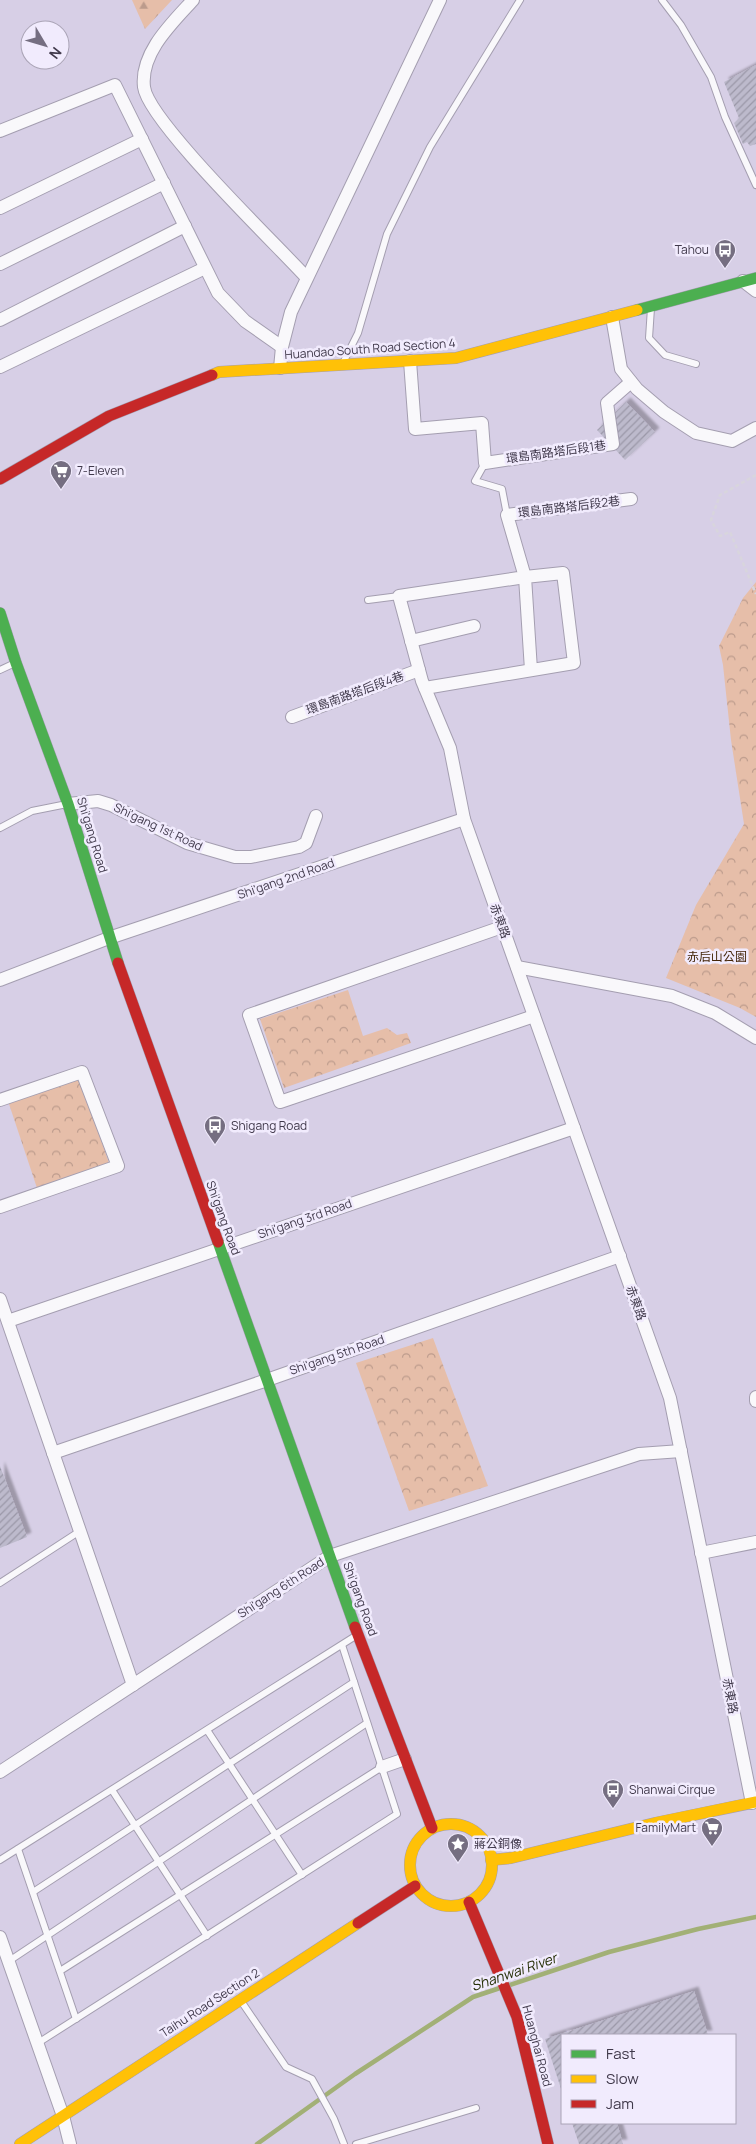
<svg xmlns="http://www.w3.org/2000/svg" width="756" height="2144" viewBox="0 0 756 2144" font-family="Manrope,'Noto Sans TC',sans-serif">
<defs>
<pattern id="forest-firs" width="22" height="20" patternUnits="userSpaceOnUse" patternTransform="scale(1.25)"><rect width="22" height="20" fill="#e6bea9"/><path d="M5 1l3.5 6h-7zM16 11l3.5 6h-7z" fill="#bc9b8c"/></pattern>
<pattern id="park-crowns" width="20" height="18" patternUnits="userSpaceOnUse" patternTransform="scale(1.25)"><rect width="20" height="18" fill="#e6bea9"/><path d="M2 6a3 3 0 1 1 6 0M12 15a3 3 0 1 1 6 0" fill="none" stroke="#bc9b8c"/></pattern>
<pattern id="building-hatch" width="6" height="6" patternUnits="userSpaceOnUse" patternTransform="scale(1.25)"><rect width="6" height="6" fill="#bdbacc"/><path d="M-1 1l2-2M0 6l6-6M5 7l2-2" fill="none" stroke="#9b98a8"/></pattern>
<filter id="shadow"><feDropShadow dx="4.5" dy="-4.5" stdDeviation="1" flood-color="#0004"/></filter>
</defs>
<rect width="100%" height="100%" fill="#d7cfe6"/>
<polygon fill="url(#forest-firs)" points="132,0 172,0 145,29"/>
<g fill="url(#park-crowns)">
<polygon points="756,582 756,1017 740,1008 666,978 696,905 744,824 731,740 723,665 719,646 743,598"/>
<polygon points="348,990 363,1036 387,1028 397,1035 407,1033 411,1043 284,1088 260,1019"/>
<polygon points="80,1078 109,1163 37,1188 8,1101"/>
<polygon points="433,1338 488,1486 409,1511 356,1363"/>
</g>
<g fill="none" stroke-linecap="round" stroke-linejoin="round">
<g stroke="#a2b076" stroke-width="4.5">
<polyline points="507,1986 609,1952 698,1929 756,1917"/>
<polyline points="257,2144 355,2074 473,1997 500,1988"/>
</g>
</g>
<g fill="url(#building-hatch)" filter="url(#shadow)">
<polygon points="756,65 756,144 750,146 747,142 743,144 734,123 739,118 724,82"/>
<polygon points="626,402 655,432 625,460 597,430"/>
<polygon points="0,1466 27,1537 0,1548"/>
<polygon points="694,1991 708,2035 562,2035 562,2092 545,2039"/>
<polygon points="572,2123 617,2123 623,2144 579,2144"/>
</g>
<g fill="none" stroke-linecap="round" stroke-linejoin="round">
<g stroke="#a49eb0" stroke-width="8">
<g id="lane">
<polyline points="662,0 681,25 711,77 725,117 756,185"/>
<polyline points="651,308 649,338 665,355 696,364"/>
<polyline points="343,363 358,333 387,234 430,147 520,0"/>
<polyline points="485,463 475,481 502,489 507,515"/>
<polyline points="368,600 399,596"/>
<polyline points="0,670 15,663"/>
<polyline points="0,828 32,811 67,804"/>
<polyline points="0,1583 80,1531"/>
<polyline points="207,1730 302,1875"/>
<polyline points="112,1790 207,1936"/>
<polyline points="18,1849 76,2019"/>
<polyline points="0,1860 357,1635"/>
<polyline points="33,1892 354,1682"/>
<polyline points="9,1961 367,1723"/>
<polyline points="60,1971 382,1767"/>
<polyline points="241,2001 286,2067 312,2079 334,2119 344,2144"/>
<polyline points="38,2043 397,1814 342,1645"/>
<polyline points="356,2144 476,2108"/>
</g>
</g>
<g stroke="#a49eb0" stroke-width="14">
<g id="street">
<path d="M193 0C172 23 140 53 144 87 148 121 277 245 306 277"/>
<polyline points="0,131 115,85 218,293 245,321 282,347"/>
<polyline points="0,208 142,139"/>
<polyline points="0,264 164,183"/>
<polyline points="743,281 756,291"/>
<polyline points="612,317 621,369 637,389 664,412 696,433 732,441 756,428"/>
<polyline points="0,320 185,226"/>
<polyline points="410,361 415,429 482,423 485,463 613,444 607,403 631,382"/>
<polyline points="0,367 205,268"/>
<polyline points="280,368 282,347 291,312 440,0"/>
<polyline points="631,499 507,515 525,577 399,596 422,681 450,748 464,819 670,1398 752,1803"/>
<polyline points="411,641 474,626"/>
<polyline points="425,688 574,663 563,573 525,577 531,670"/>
<polyline points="292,717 419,670"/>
<polyline points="68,804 98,801 111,805 187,843 235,857 251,857 299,847 306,843 316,816"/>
<polyline points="502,927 249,1015 280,1102 534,1016"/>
<polyline points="517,967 672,996 715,1013 756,1038"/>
<polyline points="0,980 109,938 464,819"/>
<polyline points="0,1100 82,1072 118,1166 0,1207"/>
<polyline points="0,1299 133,1685"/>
<polyline points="8,1321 574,1128"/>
<polyline points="756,1397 756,1401"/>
<polyline points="53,1453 267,1380 620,1256"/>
<polyline points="701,1553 756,1542"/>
<polyline points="382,1767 405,1759"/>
<polyline points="0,1772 330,1556 639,1454 681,1451"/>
<polyline points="0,1937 63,2116 70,2144"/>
</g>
</g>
<g stroke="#a49eb0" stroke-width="12">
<g id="fast">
<polyline points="637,310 756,278"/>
<polyline points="0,613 16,663 68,804 118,963"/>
<polyline points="218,1242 355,1627"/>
</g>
</g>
<g stroke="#a49eb0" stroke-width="12">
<g id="slow">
<polyline points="212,375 219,372 456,358 637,310"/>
<circle cx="451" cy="1865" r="41"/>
<polyline points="491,1860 511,1858 655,1823 756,1802"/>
<polyline points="20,2144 358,1923"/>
</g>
</g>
<g stroke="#a49eb0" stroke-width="12">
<g id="jam">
<polyline points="0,479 109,416 212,375"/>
<polyline points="118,963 218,1242"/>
<polyline points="355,1627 432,1828"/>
<polyline points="469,1902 517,2017 548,2144"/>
<polyline points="358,1923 415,1886"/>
</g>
</g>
<polyline stroke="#d8d5dd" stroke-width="2.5" stroke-dasharray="4 2.5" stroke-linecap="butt" points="756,475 720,495 711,520 720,536 730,532 756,594"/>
<use href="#lane" stroke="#f9f8fb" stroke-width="6"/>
<use href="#street" stroke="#f9f8fb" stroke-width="12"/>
<use href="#fast" stroke="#4caf50" stroke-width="11"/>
<use href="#slow" stroke="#ffc107" stroke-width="11"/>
<use href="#jam" stroke="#c62828" stroke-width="11"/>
</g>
<defs>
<g id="bus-pin" transform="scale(1.125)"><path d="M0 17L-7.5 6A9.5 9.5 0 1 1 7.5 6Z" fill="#756e81" stroke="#f1ebfd"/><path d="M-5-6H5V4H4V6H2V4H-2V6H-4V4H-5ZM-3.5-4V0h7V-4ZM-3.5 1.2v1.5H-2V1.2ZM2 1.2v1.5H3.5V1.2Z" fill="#fff"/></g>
<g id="supermarket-pin" transform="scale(1.125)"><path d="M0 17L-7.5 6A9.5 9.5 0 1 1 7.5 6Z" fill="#756e81" stroke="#f1ebfd"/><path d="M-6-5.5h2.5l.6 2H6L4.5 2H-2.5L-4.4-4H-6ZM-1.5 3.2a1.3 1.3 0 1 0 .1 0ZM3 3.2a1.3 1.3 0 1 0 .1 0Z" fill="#fff"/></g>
<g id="sight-pin" transform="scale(1.125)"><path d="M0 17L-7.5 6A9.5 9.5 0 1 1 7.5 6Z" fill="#756e81" stroke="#f1ebfd"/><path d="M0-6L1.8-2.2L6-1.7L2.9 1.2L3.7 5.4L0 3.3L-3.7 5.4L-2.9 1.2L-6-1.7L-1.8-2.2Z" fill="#fff"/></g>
</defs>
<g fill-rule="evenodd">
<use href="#bus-pin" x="725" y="250"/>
<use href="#supermarket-pin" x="61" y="471"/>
<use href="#bus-pin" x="215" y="1126"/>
<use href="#bus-pin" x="613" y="1790"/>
<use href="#supermarket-pin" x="712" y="1828"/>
<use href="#sight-pin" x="458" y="1844"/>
</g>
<g text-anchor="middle" stroke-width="5" stroke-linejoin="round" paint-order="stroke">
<g font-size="12" fill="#40394b" stroke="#f1ebfd" text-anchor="start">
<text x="709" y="254" text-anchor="end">Tahou</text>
<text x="77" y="475">7-Eleven</text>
<text x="231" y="1130">Shigang Road</text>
<text x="629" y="1794">Shanwai Cirque</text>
<text x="696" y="1832" text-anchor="end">FamilyMart</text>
<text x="474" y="1848">蔣公銅像</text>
</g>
<g font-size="12" fill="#40394b" stroke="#f1ebfd">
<text transform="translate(370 349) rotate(-4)" y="4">Huandao South Road Section 4</text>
<text transform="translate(556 452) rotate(-8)" y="4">環島南路塔后段1巷</text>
<text transform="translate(569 507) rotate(-7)" y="4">環島南路塔后段2巷</text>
<text transform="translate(355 693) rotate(-20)" y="4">環島南路塔后段4巷</text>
<text transform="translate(158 827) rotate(25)" y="4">Shi'gang 1st Road</text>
<text transform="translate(92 835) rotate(73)" y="4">Shi'gang Road</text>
<text transform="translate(286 879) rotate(-19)" y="4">Shi'gang 2nd Road</text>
<text transform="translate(500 921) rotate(70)" y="4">赤東路</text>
<text transform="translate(223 1218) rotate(70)" y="4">Shi'gang Road</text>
<text transform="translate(305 1219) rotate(-19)" y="4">Shi'gang 3rd Road</text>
<text transform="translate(636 1303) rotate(70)" y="4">赤東路</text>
<text transform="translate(337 1355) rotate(-19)" y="4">Shi'gang 5th Road</text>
<text transform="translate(281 1588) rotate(-33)" y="4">Shi'gang 6th Road</text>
<text transform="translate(360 1599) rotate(70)" y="4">Shi'gang Road</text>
<text transform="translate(730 1696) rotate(79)" y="4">赤東路</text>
<text transform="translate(210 2003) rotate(-33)" y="4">Taihu Road Section 2</text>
<text transform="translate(537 2046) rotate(75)" y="4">Huanghai Road</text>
</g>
<g font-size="12" fill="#432508" stroke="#f1ebfd">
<text x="717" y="961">赤后山公園</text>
</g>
<g font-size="14" font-style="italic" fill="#273008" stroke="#f1ebfd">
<text transform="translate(514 1972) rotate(-19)" y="5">Shanwai River</text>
</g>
</g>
<rect x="561" y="2034" width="175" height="90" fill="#f1ebfd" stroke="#aaa4b6"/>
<rect x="571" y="2050" width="25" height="8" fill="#4caf50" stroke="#aaa4b6"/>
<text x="606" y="2059" font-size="15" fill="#40394b">Fast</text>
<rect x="571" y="2075" width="25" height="8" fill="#ffc107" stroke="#aaa4b6"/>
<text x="606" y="2084" font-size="15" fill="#40394b">Slow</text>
<rect x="571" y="2100" width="25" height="8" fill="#c62828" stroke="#aaa4b6"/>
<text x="606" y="2109" font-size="15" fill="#40394b">Jam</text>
<g transform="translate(45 45) rotate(128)"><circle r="24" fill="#f1ebfd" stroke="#aaa4b6"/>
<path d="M0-4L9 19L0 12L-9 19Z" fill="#756e81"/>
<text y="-8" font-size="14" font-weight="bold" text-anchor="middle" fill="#40394b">N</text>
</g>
</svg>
